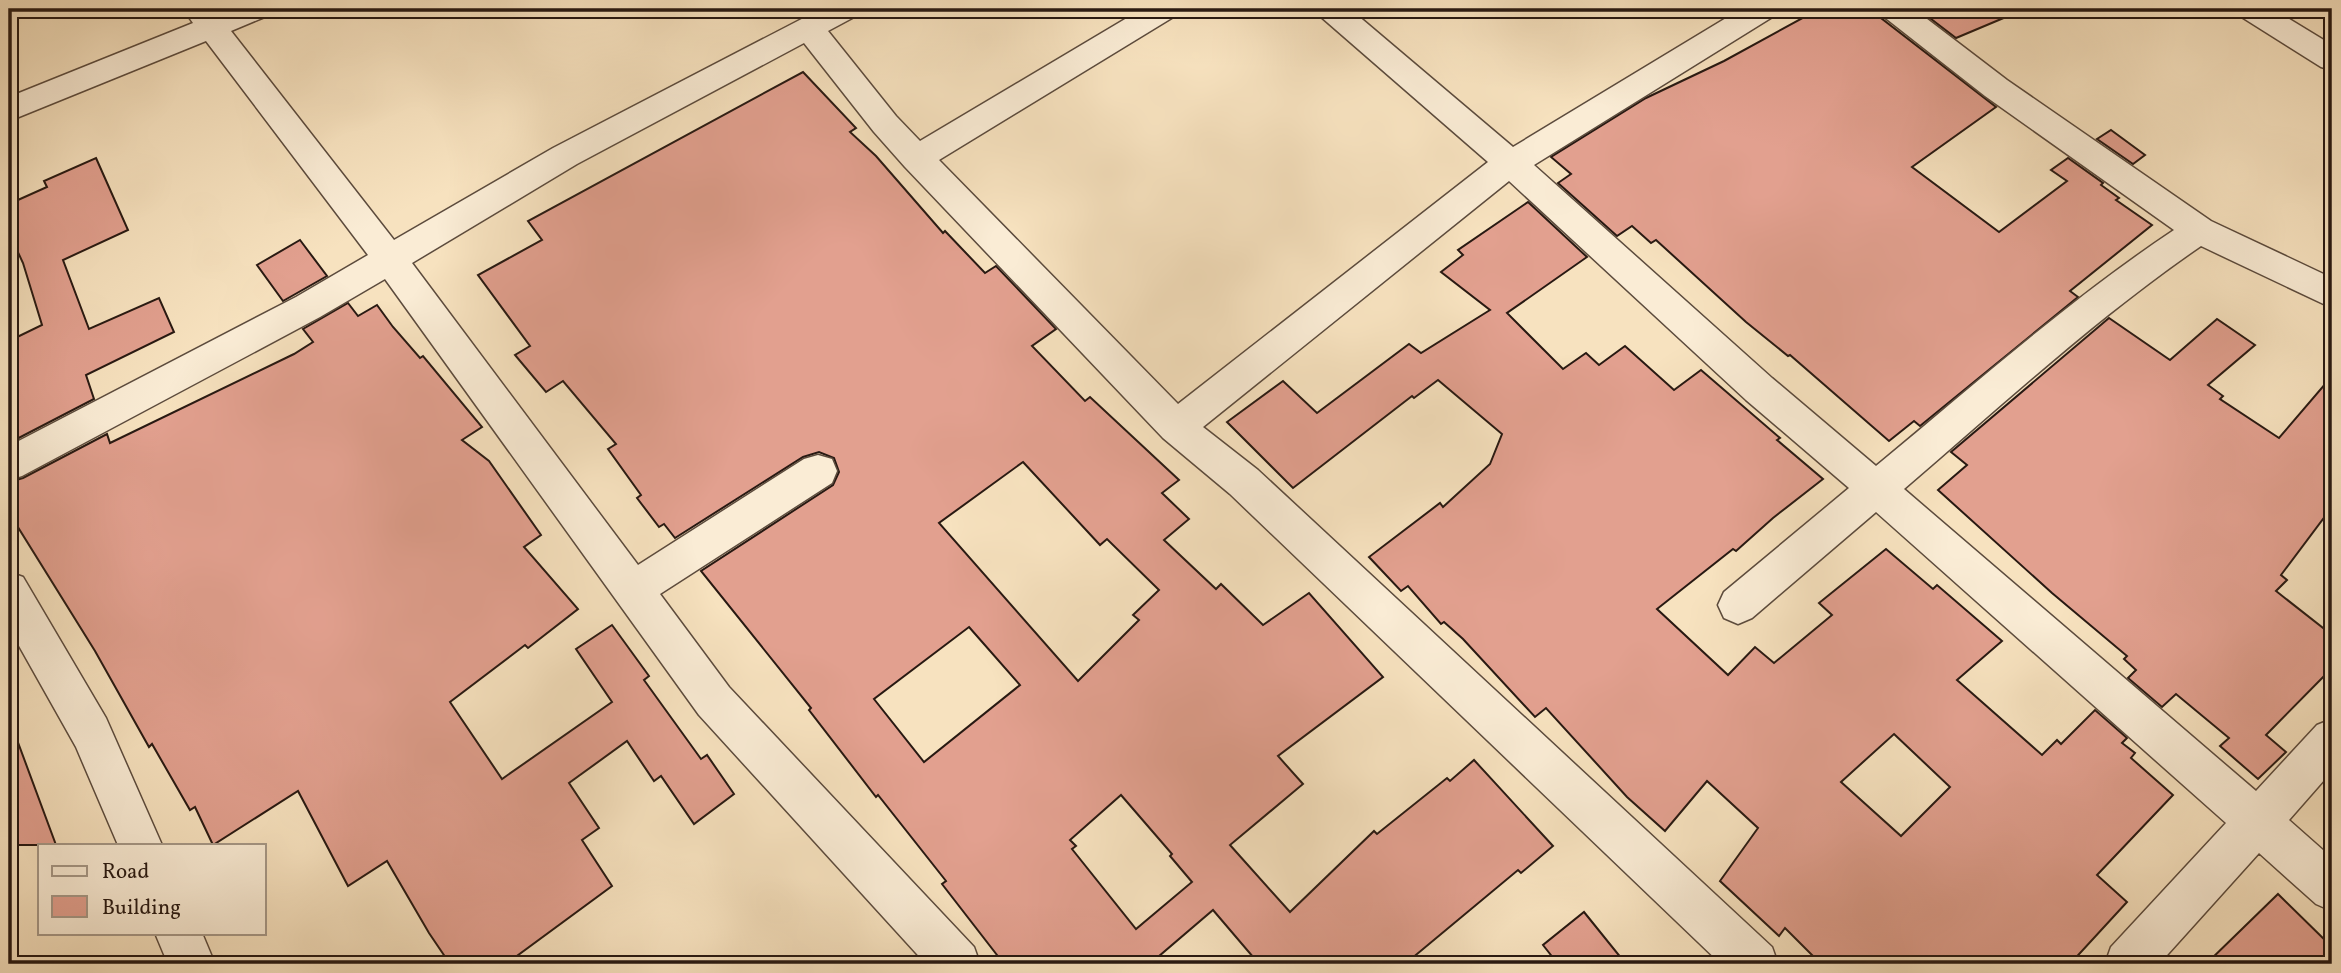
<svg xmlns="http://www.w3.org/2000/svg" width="2341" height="973" viewBox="0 0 2341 973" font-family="Vollkorn,serif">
<rect width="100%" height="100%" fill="#f7e2bf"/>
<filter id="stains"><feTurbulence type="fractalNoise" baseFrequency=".00286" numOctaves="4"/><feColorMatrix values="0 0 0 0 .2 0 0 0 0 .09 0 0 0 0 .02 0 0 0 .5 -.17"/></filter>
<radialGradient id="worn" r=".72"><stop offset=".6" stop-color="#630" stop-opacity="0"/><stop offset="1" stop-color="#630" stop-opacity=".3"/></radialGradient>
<g fill="#e2a08f" stroke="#281912" stroke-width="2" fill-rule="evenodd">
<polygon points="1819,9 1876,9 1881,18 1996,107 1912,167 1999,232 2067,181 2051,170 2068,158 2103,183 2101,185 2119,198 2116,200 2152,225 2070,291 2078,297 1920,426 1914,421 1889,441 1790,355 1788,356 1746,322 1656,240 1651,243 1632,226 1617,236 1558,183 1571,174 1551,157 1646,98 1724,61"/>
<polygon points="1918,9 2025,9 1956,38"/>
<path d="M803 72 856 128 850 132 876 156 943 233 945 231 985 273 996 266 1056 329 1032 346 1085 401 1090 397 1179 480 1162 493 1189 519 1164 540 1216 589 1221 584 1263 625 1309 593 1383 677 1278 756 1303 784 1230 845 1290 912 1374 831 1377 834 1447 778 1450 781 1474 760 1553 846 1521 873 1518 870 1405 964H1259L1213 910 1158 957 1163 964H1004L942 884 946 881 878 795 876 797 809 710 811 708 701 571 833 485 839 472 834 458 819 452 803 457 675 538 664 524 659 527 637 498 641 495 608 449 616 444 563 381 546 392 515 355 530 346 478 275 542 240 528 221ZM1023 462 1100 545 1107 539 1159 590 1133 615 1139 620 1078 681 939 523ZM969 627 1020 685 924 762 874 699ZM1121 795 1172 854 1170 856 1192 882 1136 929 1072 849 1076 846 1070 840Z"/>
<polygon points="2111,130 2145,155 2133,164 2097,139"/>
<polygon points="96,158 128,230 63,260 89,329 159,298 174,332 86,375 94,399 9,443 9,341 42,325 23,263 9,233 9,204 47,187 44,181"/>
<path d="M1528 202 1587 257 1507 313 1563 369 1586 353 1599 365 1625 346 1674 390 1701 370 1780 438 1777 440 1823 479 1773 518 1736 551 1733 549 1657 609 1728 675 1755 647 1774 663 1832 615 1819 603 1886 549 1933 589 1937 585 2002 641 1957 680 2042 755 2057 740 2061 744 2095 710 2127 738 2122 743 2135 753 2131 758 2173 795 2097 875 2127 902 2070 964H1821L1785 928 1779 936 1720 881 1758 828 1707 781 1665 831 1627 797 1546 708 1535 717 1463 639 1444 622 1441 624 1408 586 1401 591 1369 557 1440 503 1443 507 1490 464 1502 434 1438 380 1414 398 1412 396 1293 488 1227 422 1283 381 1317 413 1409 344 1421 353 1490 310 1441 272 1463 255 1458 250ZM1894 734 1950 787 1901 836 1841 782Z"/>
<polygon points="300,240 327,276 283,301 257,265"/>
<polygon points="348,303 358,316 377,305 393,327 420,358 423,356 482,427 462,440 489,461 541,535 524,547 578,609 528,648 525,645 450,702 502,779 612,702 576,649 612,625 649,676 644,680 701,759 707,755 734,794 694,824 661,776 654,781 627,741 569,783 599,828 582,840 612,886 506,964 450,964 429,933 387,861 348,886 298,791 213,845 195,807 190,810 152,744 149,747 95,651 16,524 9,502 9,482 23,478 107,434 110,443 294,354 313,342 303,329"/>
<polygon points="2109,318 2170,360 2217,319 2255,345 2208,385 2223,396 2220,399 2279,438 2332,376 2332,507 2281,575 2287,580 2276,591 2332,635 2332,668 2266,735 2286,752 2258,779 2220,746 2229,738 2176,694 2162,707 2128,678 2136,670 2124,659 2127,656 2052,593 1938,490 1967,465 1951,452"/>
<polygon points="9,729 13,729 56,845 9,845"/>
<polygon points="2278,894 2332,947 2332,964 2206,964"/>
<polygon points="1584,912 1626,964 1558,964 1543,945"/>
</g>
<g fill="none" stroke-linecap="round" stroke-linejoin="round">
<g stroke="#5c4b3d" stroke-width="3">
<g id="minor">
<path d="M183 9H214L217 13 228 9H271L267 16 231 31 394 240 553 148 821 9H860L856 16 828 31 896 116 920 141 1142 9H1179L1175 16 939 160 1178 404 1488 162 1320 16 1316 9H1350L1513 147 1741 9H1778L1774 16 1534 165 1772 378 1876 466C1974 385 2069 300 2174 230L1985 96 1883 16 1879 9H1914L2007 80 2211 221 2332 278V308L2201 246C2096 318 2001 406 1904 489L2256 791 2317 725 2332 719V771L2289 820 2332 858V911L2316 904 2259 853 2159 964H2105L2111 947 2226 823 1876 512 1752 618 1738 624 1724 618 1718 605 1724 592 1849 488 1746 400 1509 181 1203 427 1258 470 1772 947 1778 964H1721L1230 494 1163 438 905 167 874 132 804 43 577 164 412 263 638 565 804 459 818 455 832 459 837 471 832 483 660 594 729 687 974 947 980 964H926L699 715 385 279 320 317 22 476 9 480V446L296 297 368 255 206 41 9 121V97L193 23Z"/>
<polygon points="2236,9 2273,9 2332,45 2332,70 2321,67 2240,16"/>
<polygon points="9,572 23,577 106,718 162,845 118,845 76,747 9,628"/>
<polygon points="155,933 202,933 215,964 168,964"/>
</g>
</g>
<use href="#minor" fill="#faecd5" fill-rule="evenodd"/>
</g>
<rect width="2341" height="973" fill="none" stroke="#f7e2bf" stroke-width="35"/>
<rect x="10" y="10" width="2320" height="952" fill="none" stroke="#281912" stroke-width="3.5"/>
<rect x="18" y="18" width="2306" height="938" fill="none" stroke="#281912" stroke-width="2"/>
<rect x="38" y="844" width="228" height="91" fill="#faecd5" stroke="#a69887" stroke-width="2"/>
<rect x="52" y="866" width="35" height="10" fill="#faecd5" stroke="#a69887" stroke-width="2"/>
<text x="102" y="878" font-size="21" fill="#281912">Road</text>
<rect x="52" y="896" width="35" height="21" fill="#e2a08f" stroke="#a69887" stroke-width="2"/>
<text x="102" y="914" font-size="21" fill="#281912">Building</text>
<rect width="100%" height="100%" filter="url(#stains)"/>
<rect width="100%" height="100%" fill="url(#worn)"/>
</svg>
